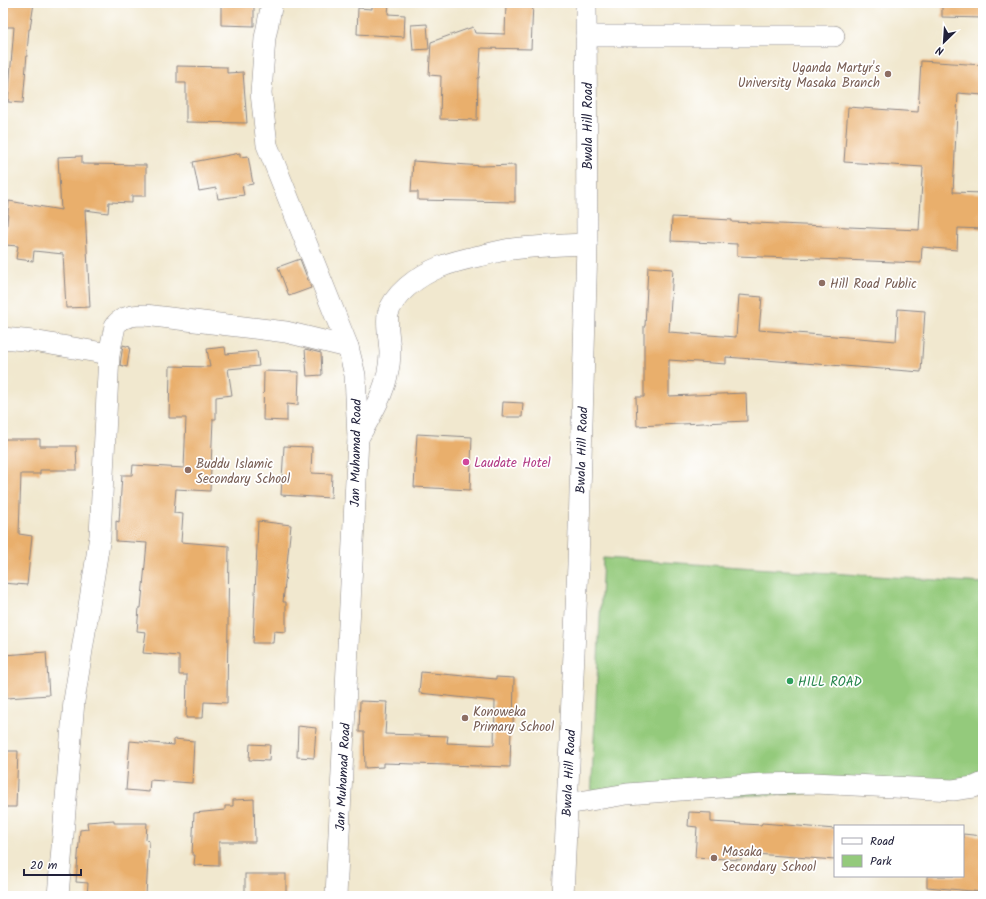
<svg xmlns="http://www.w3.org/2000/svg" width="986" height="899" viewBox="0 0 986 899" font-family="Kalam,sans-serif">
<rect width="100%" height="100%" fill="#fff"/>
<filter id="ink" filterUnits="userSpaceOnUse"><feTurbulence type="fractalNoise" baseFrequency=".025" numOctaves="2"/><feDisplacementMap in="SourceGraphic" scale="8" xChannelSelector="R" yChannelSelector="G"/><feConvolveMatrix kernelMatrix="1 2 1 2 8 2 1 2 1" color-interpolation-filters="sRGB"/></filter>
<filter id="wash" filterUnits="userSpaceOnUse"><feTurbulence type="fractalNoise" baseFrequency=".012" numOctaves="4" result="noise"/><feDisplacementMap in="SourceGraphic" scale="16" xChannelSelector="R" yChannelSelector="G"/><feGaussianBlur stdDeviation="0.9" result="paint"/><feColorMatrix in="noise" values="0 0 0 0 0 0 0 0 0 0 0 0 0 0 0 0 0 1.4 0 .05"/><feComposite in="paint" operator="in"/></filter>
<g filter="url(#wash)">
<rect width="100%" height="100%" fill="#f1e8cf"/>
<polygon fill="#94ca7c" stroke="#5b765c" points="603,558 983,583 983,780 962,789 591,800"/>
<g id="blocks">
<g fill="#e9af6c">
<polygon points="3,3 34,3 30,29 29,29 23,103 8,102 14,27 3,27"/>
<polygon points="221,3 254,3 254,26 221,25"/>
<polygon points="372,3 389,3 388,14 405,15 404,37 357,34 358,8 372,9"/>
<polygon points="506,3 533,3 531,49 481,48 479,78 478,78 477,120 440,119 441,76 429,75 431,42 473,27 475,33 505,34"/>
<polygon points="942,3 983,3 983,18 942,17"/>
<polygon points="427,24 429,49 413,50 411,25"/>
<polygon points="921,61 983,65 983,95 958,93 953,192 983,193 983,229 958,228 957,250 922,247 921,263 737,256 737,244 671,241 672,217 732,220 732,222 919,230 923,167 844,162 848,107 918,112"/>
<polygon points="177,66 227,67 227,73 243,72 247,123 186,122 186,83 177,83"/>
<polygon points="240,153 240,157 248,156 253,184 242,186 244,195 218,199 216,188 199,191 193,162"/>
<polygon points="82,156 82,164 146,165 146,196 132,196 132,203 109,202 108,213 85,210 90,307 66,308 63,254 34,251 33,261 16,259 18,246 5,245 9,201 61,210 58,157"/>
<polygon points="413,161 482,166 515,165 515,202 418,200 418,192 411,192"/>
<polygon points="300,259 311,288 289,296 278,267"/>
<polygon points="648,267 673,269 669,332 736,337 739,295 762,297 759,330 896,341 898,309 925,311 921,372 726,357 726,364 669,360 669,396 746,393 747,421 637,426 636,397 644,397 644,326 645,326"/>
<polygon points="123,345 130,347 127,367 120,365"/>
<polygon points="225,347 226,354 257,351 259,366 228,369 232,395 216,397 216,419 213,419 210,491 176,489 174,513 183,514 181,542 229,546 227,703 204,702 203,718 186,718 187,675 179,675 179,656 143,653 146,632 137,631 139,608 141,608 147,543 116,541 116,521 119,522 122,475 132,475 133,465 184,468 186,418 169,418 170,366 210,367 207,349"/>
<polygon points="305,349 321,353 322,375 307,376"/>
<polygon points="264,371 299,372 298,405 287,404 287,421 263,420"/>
<polygon points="503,402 523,403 522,417 502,417"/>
<polygon points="417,434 472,437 470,490 414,487"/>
<polygon points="3,439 40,439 40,446 76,446 77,470 40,470 40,474 21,474 19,534 32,536 27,585 3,583"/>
<polygon points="284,446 312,447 311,473 332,474 331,498 281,495"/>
<polygon points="258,521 291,525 283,602 286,602 286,632 274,631 273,643 253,643"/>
<polygon points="46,652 49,695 7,698 4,655"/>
<polygon points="421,672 496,679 496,677 514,678 513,728 511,728 510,767 383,763 383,767 365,768 364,732 359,732 360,701 387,702 385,734 448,736 447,743 494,745 495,701 419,693"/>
<polygon points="298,726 316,728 314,758 297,757"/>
<polygon points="174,739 194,741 192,783 150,780 149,792 126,790 130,741 174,745"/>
<polygon points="250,744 270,745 269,761 249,760"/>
<polygon points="3,751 18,751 16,807 3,807"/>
<polygon points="254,799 255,842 219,842 219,866 194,865 195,855 192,855 194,813 225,810 225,806 233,806 233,800"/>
<polygon points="689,812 711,813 711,822 761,825 762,823 835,829 835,860 742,853 741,860 695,857 697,827 688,826"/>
<polygon points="114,820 114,823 147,823 146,840 149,841 146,896 87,896 88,883 76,882 80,830 88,829 87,822"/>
<polygon points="963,834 983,836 983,892 927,887 927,876 963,876"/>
<rect x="245" y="874" width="41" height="22"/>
</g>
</g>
</g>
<g filter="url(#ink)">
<use href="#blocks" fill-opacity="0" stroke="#8a8585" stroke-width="1"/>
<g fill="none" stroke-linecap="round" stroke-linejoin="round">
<g stroke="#8a8585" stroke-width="22">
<g id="minor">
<polyline points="272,3 265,38 261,93 267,145 348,347 355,375 358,438 336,896"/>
<polyline points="586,36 834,36"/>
<polyline points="3,338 33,341 109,354"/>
<path d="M358 438C374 410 389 387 390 354 390 341 386 326 388 314 391 303 399 294 407 287 429 268 451 262 479 256 490 254 501 250 512 249 537 246 562 245 587 244"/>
<polyline points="567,804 627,794 761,784 814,783 953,790 974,787 983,783"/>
<path d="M58 896 74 701 100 536 109 354 115 326C121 316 135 315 145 315L286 332 348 347"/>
<polyline points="563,896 578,565 587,244 586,3"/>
</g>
</g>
<use href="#minor" stroke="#fff" stroke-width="21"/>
</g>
</g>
<g fill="#8d6e63" stroke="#fff" stroke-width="1.5">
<circle cx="888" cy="74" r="4"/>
<circle cx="822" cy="283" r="4"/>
<circle cx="188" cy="470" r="4"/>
<circle cx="465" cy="718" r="4"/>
<circle cx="714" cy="858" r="4"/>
</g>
<circle fill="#d1479c" stroke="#fff" stroke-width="1.5" cx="466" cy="462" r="4"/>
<circle fill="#2e9e5b" stroke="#fff" stroke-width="1.5" cx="790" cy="681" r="4"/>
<g text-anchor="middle" stroke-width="3.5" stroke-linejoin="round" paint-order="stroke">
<g font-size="13" fill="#785e54" stroke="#fff" text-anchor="start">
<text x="880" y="72" text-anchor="end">Uganda Martyr's<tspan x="880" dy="15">University Masaka Branch</tspan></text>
<text x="830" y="288">Hill Road Public</text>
<text x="196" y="468">Buddu Islamic<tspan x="196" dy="15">Secondary School</tspan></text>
<text x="473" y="716">Konoweka<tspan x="473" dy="15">Primary School</tspan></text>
<text x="722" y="856">Masaka<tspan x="722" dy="15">Secondary School</tspan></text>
</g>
<g font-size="13" fill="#22223b" stroke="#fff">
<text transform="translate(587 126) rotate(-90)" y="5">Bwala Hill Road</text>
<text transform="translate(581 450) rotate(-88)" y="5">Bwala Hill Road</text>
<text transform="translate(355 453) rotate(-89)" y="5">Jan Muhamad Road</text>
<text transform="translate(568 773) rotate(-87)" y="5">Bwala Hill Road</text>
<text transform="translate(342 777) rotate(-87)" y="5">Jan Muhamad Road</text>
</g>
<g font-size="13" fill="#b23c85" stroke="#fff" text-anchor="start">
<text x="474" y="467">Laudate Hotel</text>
</g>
<g font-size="13" fill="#27864d" stroke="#fff" text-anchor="start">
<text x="798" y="686">HILL ROAD</text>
</g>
</g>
<rect width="986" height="899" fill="none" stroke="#fff" stroke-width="16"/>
<rect x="834" y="825" width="130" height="52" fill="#ffffff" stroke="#a7a7b1"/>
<rect x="842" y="838" width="20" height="6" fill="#ffffff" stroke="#a7a7b1"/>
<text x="870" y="845" font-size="12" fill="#22223b">Road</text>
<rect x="842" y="855" width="20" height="12" fill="#94ca7c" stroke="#a7a7b1"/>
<text x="870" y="865" font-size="12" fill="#22223b">Park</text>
<g transform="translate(944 42) rotate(205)" stroke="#ffffff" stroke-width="3" paint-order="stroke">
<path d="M0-3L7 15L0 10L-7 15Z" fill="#22223b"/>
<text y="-6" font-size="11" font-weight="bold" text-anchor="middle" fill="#22223b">N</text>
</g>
<path d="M24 869v6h57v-6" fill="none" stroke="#22223b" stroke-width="2"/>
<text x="30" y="869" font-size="12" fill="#22223b" stroke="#ffffff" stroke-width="3" paint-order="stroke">20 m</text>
</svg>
